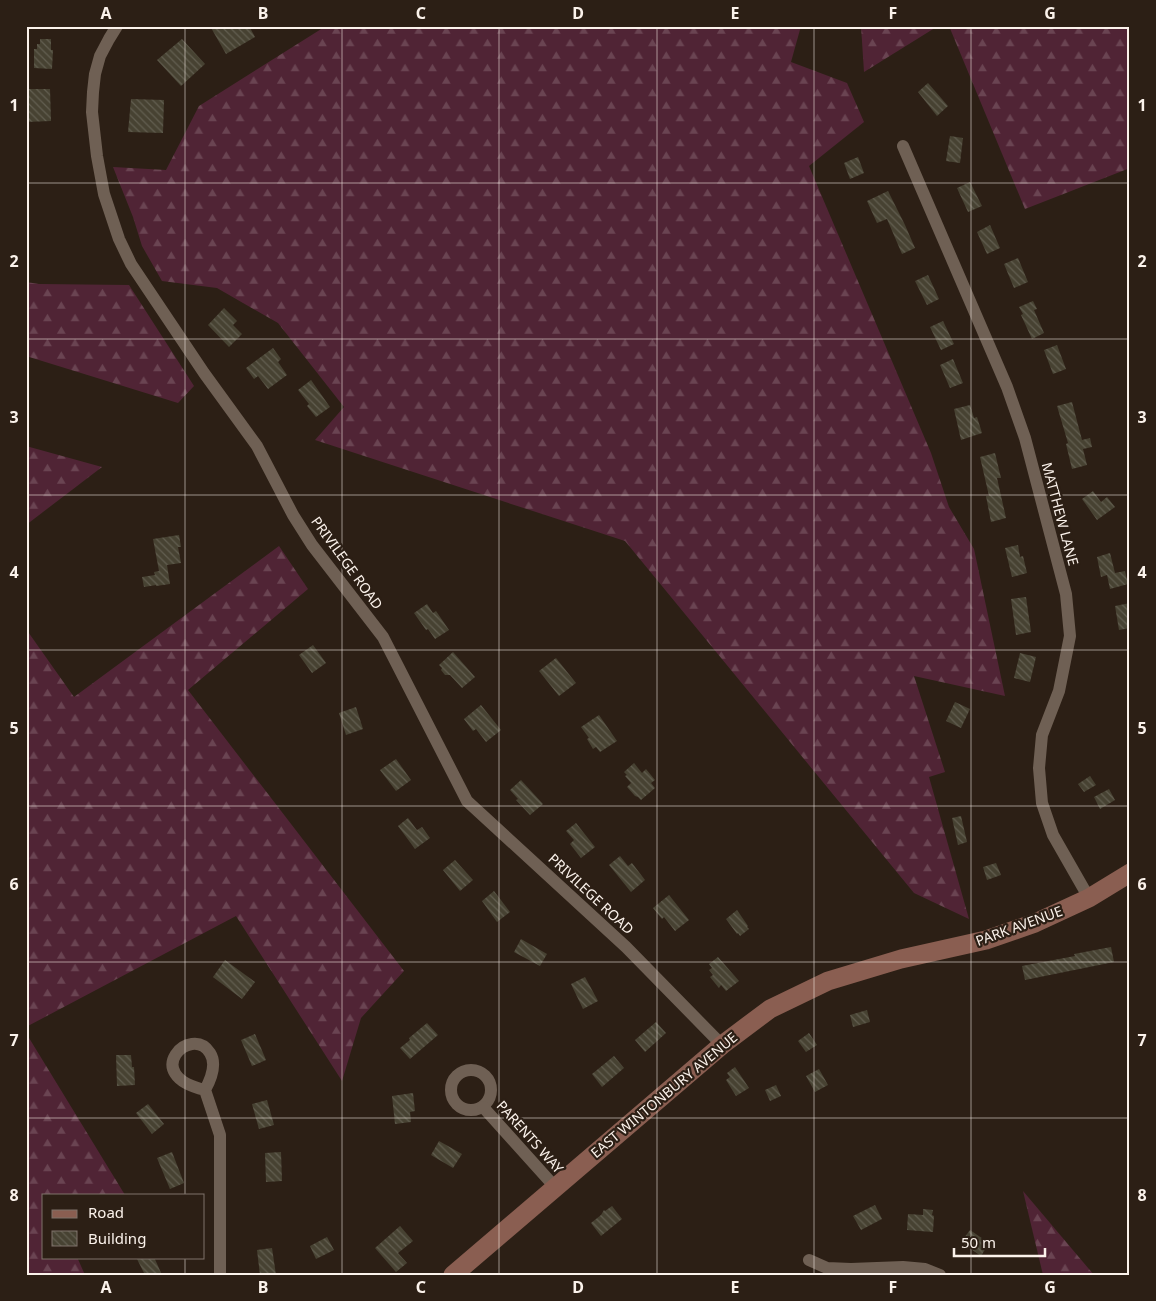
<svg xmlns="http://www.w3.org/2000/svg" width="1156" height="1301" viewBox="0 0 1156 1301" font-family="'Noto Sans',sans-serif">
<defs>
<pattern id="forest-firs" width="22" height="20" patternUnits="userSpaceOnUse" patternTransform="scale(1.25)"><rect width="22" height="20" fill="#502435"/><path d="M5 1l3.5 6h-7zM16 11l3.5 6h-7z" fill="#6a4452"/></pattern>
<pattern id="building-back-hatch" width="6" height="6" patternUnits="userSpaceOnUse" patternTransform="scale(1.25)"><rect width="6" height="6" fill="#474232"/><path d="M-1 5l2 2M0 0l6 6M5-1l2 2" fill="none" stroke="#625e50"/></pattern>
</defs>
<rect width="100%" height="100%" fill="#2c1f15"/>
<g fill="url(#forest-firs)">
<polygon points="326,26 801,26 791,62 847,83 864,122 809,166 931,453 949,507 974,549 1005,696 914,676 945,772 929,777 969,919 914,893 625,541 315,440 344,407 278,323 217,288 162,281 142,246 133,217 113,167 166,170 199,106"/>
<polygon points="861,26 938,26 864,72"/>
<polygon points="949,26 1130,26 1130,168 1025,209"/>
<polygon points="26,282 39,284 129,285 194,386 178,403 26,356"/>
<polygon points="26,446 102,467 26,525"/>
<polygon points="279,546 308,589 188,690 404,971 361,1018 342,1081 236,916 26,1027 26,629 74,697"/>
<polygon points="26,1033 125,1195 44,1195 44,1257 77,1257 85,1275 26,1275"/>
<polygon points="1023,1191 1094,1275 1043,1275"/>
</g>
<g fill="url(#building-back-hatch)">
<polygon points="210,26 249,26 255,37 226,54"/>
<polygon points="40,39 51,39 51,50 53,50 52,69 34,68 34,49 37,49 37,44 40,44"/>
<polygon points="182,39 205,64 181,86 157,60"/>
<polygon points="928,83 948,106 937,116 918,92"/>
<polygon points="26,89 50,89 51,121 26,122"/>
<polygon points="131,99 164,100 163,133 128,132"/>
<polygon points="950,136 963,138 960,163 946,161"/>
<polygon points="858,157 864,173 850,179 844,163"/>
<polygon points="970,182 982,206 968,212 957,188"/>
<polygon points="888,191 905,225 915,248 902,254 887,219 877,223 867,201"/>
<polygon points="990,225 1000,248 987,254 977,232"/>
<polygon points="1018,258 1028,282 1014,288 1004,264"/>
<polygon points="928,275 939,299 927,305 915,281"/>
<polygon points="1033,301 1037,309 1034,310 1044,333 1032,339 1021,315 1023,314 1019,307"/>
<polygon points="224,308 237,321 233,325 242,334 229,347 208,325"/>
<polygon points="943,321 954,344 941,350 930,327"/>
<polygon points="1057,345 1066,369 1053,374 1044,350"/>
<polygon points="273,348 281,359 278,362 287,375 268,389 258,376 254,379 246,368"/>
<polygon points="953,359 963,383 950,388 940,365"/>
<polygon points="311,380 330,407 316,417 307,406 309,404 298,390"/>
<polygon points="1072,402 1082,440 1090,438 1092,447 1083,449 1087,465 1072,469 1066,444 1068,443 1057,406"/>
<polygon points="970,405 974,418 977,417 982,433 961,440 954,409"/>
<polygon points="995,453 1001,478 997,478 1006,518 991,522 986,496 989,496 980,457"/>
<polygon points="1093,491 1101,502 1107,497 1115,507 1097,520 1082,499"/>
<polygon points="179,535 181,547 178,547 181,563 167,565 170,584 156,586 156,585 144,587 142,577 155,575 154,572 159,571 153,539"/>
<polygon points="1018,545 1020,557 1023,556 1027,573 1012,577 1005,548"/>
<polygon points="1110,553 1115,573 1125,571 1128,584 1110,589 1107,575 1101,577 1097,557"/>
<polygon points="1026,597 1031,632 1016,635 1011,599"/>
<polygon points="1130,603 1130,628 1119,630 1115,606"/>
<polygon points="427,604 433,613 436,611 449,630 435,639 428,629 426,630 414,613"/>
<polygon points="313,645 326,663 312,673 299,655"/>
<polygon points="453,652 475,677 462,688 450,675 445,675 441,670 442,668 439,665"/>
<polygon points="1020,653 1036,657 1030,682 1014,678"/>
<polygon points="556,658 576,683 559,696 539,671"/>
<polygon points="955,702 970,709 961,728 946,721"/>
<polygon points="481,705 501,730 486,742 476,729 473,731 464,719"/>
<polygon points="356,707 363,729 346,735 339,713"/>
<polygon points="599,715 617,741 600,752 596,747 593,749 587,739 589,738 581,727"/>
<polygon points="396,759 411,780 396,791 380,770"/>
<polygon points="634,763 642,773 646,769 655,780 651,783 655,788 641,800 638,797 635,796 627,787 631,783 625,776 627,775 624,772"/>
<polygon points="1090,776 1096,785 1084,792 1078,784"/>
<polygon points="521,780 543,804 530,815 516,800 518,799 510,790"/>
<polygon points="1109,789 1115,800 1100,809 1094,797"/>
<polygon points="961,816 967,842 958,845 952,818"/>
<polygon points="408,818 417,830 422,827 430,838 415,849 398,826"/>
<polygon points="576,823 595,847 581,858 570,844 574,840 566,831"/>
<polygon points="620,856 628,866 632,863 645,880 631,892 609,865"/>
<polygon points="455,860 473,880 460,891 443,870"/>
<polygon points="996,863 1001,875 987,880 983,867"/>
<polygon points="494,891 510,912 497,922 482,901"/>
<polygon points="669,895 689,920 675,931 664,917 662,919 653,908"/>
<polygon points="737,910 748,926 747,927 749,929 740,936 738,933 737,934 726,919"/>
<polygon points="521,939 547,954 540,966 514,952"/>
<polygon points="1111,947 1114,962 1025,980 1022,966 1075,956 1074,954"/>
<polygon points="718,957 739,981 726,991 721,985 719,988 710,977 713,975 709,970 712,968 709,964"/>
<polygon points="225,960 255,982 242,999 213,977"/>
<polygon points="585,977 598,1001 583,1009 571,984"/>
<polygon points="867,1010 870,1022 853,1027 850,1015"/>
<polygon points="656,1022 666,1033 645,1052 635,1040"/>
<polygon points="427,1023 438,1035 410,1059 400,1048 410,1040 409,1038"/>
<polygon points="809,1033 817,1045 806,1052 798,1041"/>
<polygon points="255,1034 266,1060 252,1066 241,1040"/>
<polygon points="116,1055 131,1055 132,1067 134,1067 135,1085 117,1086"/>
<polygon points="614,1056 624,1068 602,1087 592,1074"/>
<polygon points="735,1067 749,1088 736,1096 726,1080 730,1077 727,1073"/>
<polygon points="819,1069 828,1085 815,1092 806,1076"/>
<polygon points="776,1085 781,1096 770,1101 765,1090"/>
<polygon points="413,1093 415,1111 410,1112 411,1122 395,1124 392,1096"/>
<polygon points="267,1100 274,1125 259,1129 252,1104"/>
<polygon points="148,1104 164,1124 152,1134 136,1113"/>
<polygon points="439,1141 462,1154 453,1168 431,1155"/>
<polygon points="172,1152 184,1183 170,1189 157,1158"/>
<polygon points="281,1152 282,1181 266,1182 265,1153"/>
<polygon points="875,1205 882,1219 861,1230 853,1216"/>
<polygon points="612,1206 622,1219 601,1236 591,1223 601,1215 604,1210 605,1211"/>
<polygon points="923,1209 933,1210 932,1215 934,1216 933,1232 907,1230 908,1214 923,1215"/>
<polygon points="400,1226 413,1241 398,1253 407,1263 396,1272 375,1248"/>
<polygon points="970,1230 989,1243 981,1256 961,1242"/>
<polygon points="327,1237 334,1250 316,1259 310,1246"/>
<polygon points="272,1248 276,1275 260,1275 257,1250"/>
<polygon points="136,1257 154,1257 162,1275 145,1275"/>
</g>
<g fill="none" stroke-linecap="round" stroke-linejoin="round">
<g stroke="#6f6054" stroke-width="12">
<polyline points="117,26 109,39 100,56 95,74 93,92 92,112 97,156 104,194 119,239 131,264 204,373 257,446 293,515 312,545 383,637 467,801 626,947 722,1045"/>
<polyline points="903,146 1007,387 1025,438 1066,594 1070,636 1059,691 1042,735 1039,768 1042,803 1053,835 1089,898"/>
<circle cx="471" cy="1090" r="20"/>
<path d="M205 1090C139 1075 191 1023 210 1053 217 1064 211 1079 205 1090L220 1135V1275"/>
<polyline points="483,1107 555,1187"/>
<polyline points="809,1260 827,1268 851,1269 903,1267 925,1269 940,1275"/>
</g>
<polyline stroke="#8a5e51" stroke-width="19" points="453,1275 722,1045 770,1009 828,981 901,959 986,940 1035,923 1089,898 1130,873"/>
</g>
<path fill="none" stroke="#fbf2eb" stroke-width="1" stroke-opacity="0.55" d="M185 26V1195M342 26V1275M499 26V1275M657 26V1275M814 26V1275M971 26V1275M26 183H1130M26 339H1130M26 495H1130M26 650H1130M26 806H1130M26 962H1130M26 1118H1130M185 1257V1275"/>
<g text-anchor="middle" stroke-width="4.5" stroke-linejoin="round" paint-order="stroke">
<g font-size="14" fill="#fbf2eb" stroke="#2c1f15">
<text transform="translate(1060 514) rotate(75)" y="5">MATTHEW LANE</text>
<text transform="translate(347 563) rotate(54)" y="5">PRIVILEGE ROAD</text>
<text transform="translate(591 894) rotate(43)" y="5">PRIVILEGE ROAD</text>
<text transform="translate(1019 926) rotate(-20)" y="5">PARK AVENUE</text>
<text transform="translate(664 1095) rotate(-40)" y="5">EAST WINTONBURY AVENUE</text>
<text transform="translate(530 1137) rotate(48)" y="5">PARENTS WAY</text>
</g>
</g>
<rect width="1156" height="1301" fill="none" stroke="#2c1f15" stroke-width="55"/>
<rect x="42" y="1194" width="162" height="65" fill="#2c1f15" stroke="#7f736b"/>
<rect x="52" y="1210" width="25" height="8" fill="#8a5e51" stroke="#7f736b"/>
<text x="88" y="1218" font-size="15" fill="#fbf2eb">Road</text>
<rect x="52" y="1231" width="25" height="15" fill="url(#building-back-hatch)" stroke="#7f736b"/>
<text x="88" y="1244" font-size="15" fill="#fbf2eb">Building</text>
<path d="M954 1248v8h91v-8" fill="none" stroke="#fbf2eb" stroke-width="2.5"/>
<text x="961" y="1248" font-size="15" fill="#fbf2eb" stroke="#2c1f15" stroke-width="4" paint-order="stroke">50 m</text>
<rect x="28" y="28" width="1100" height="1246" fill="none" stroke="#fbf2eb" stroke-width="2"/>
<g font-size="16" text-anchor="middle" font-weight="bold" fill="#fbf2eb">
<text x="106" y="19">A</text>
<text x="263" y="19">B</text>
<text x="421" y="19">C</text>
<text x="578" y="19">D</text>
<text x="735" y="19">E</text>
<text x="893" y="19">F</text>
<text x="1050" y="19">G</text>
<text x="14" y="111">1</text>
<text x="1142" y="111">1</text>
<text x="14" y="267">2</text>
<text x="1142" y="267">2</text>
<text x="14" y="423">3</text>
<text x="1142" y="423">3</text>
<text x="14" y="578">4</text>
<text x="1142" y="578">4</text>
<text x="14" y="734">5</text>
<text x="1142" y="734">5</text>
<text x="14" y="890">6</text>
<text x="1142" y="890">6</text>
<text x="14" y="1046">7</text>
<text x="1142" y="1046">7</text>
<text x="14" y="1201">8</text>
<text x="1142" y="1201">8</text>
<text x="106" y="1293">A</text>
<text x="263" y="1293">B</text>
<text x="421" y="1293">C</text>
<text x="578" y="1293">D</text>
<text x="735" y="1293">E</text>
<text x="893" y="1293">F</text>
<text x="1050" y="1293">G</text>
</g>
</svg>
